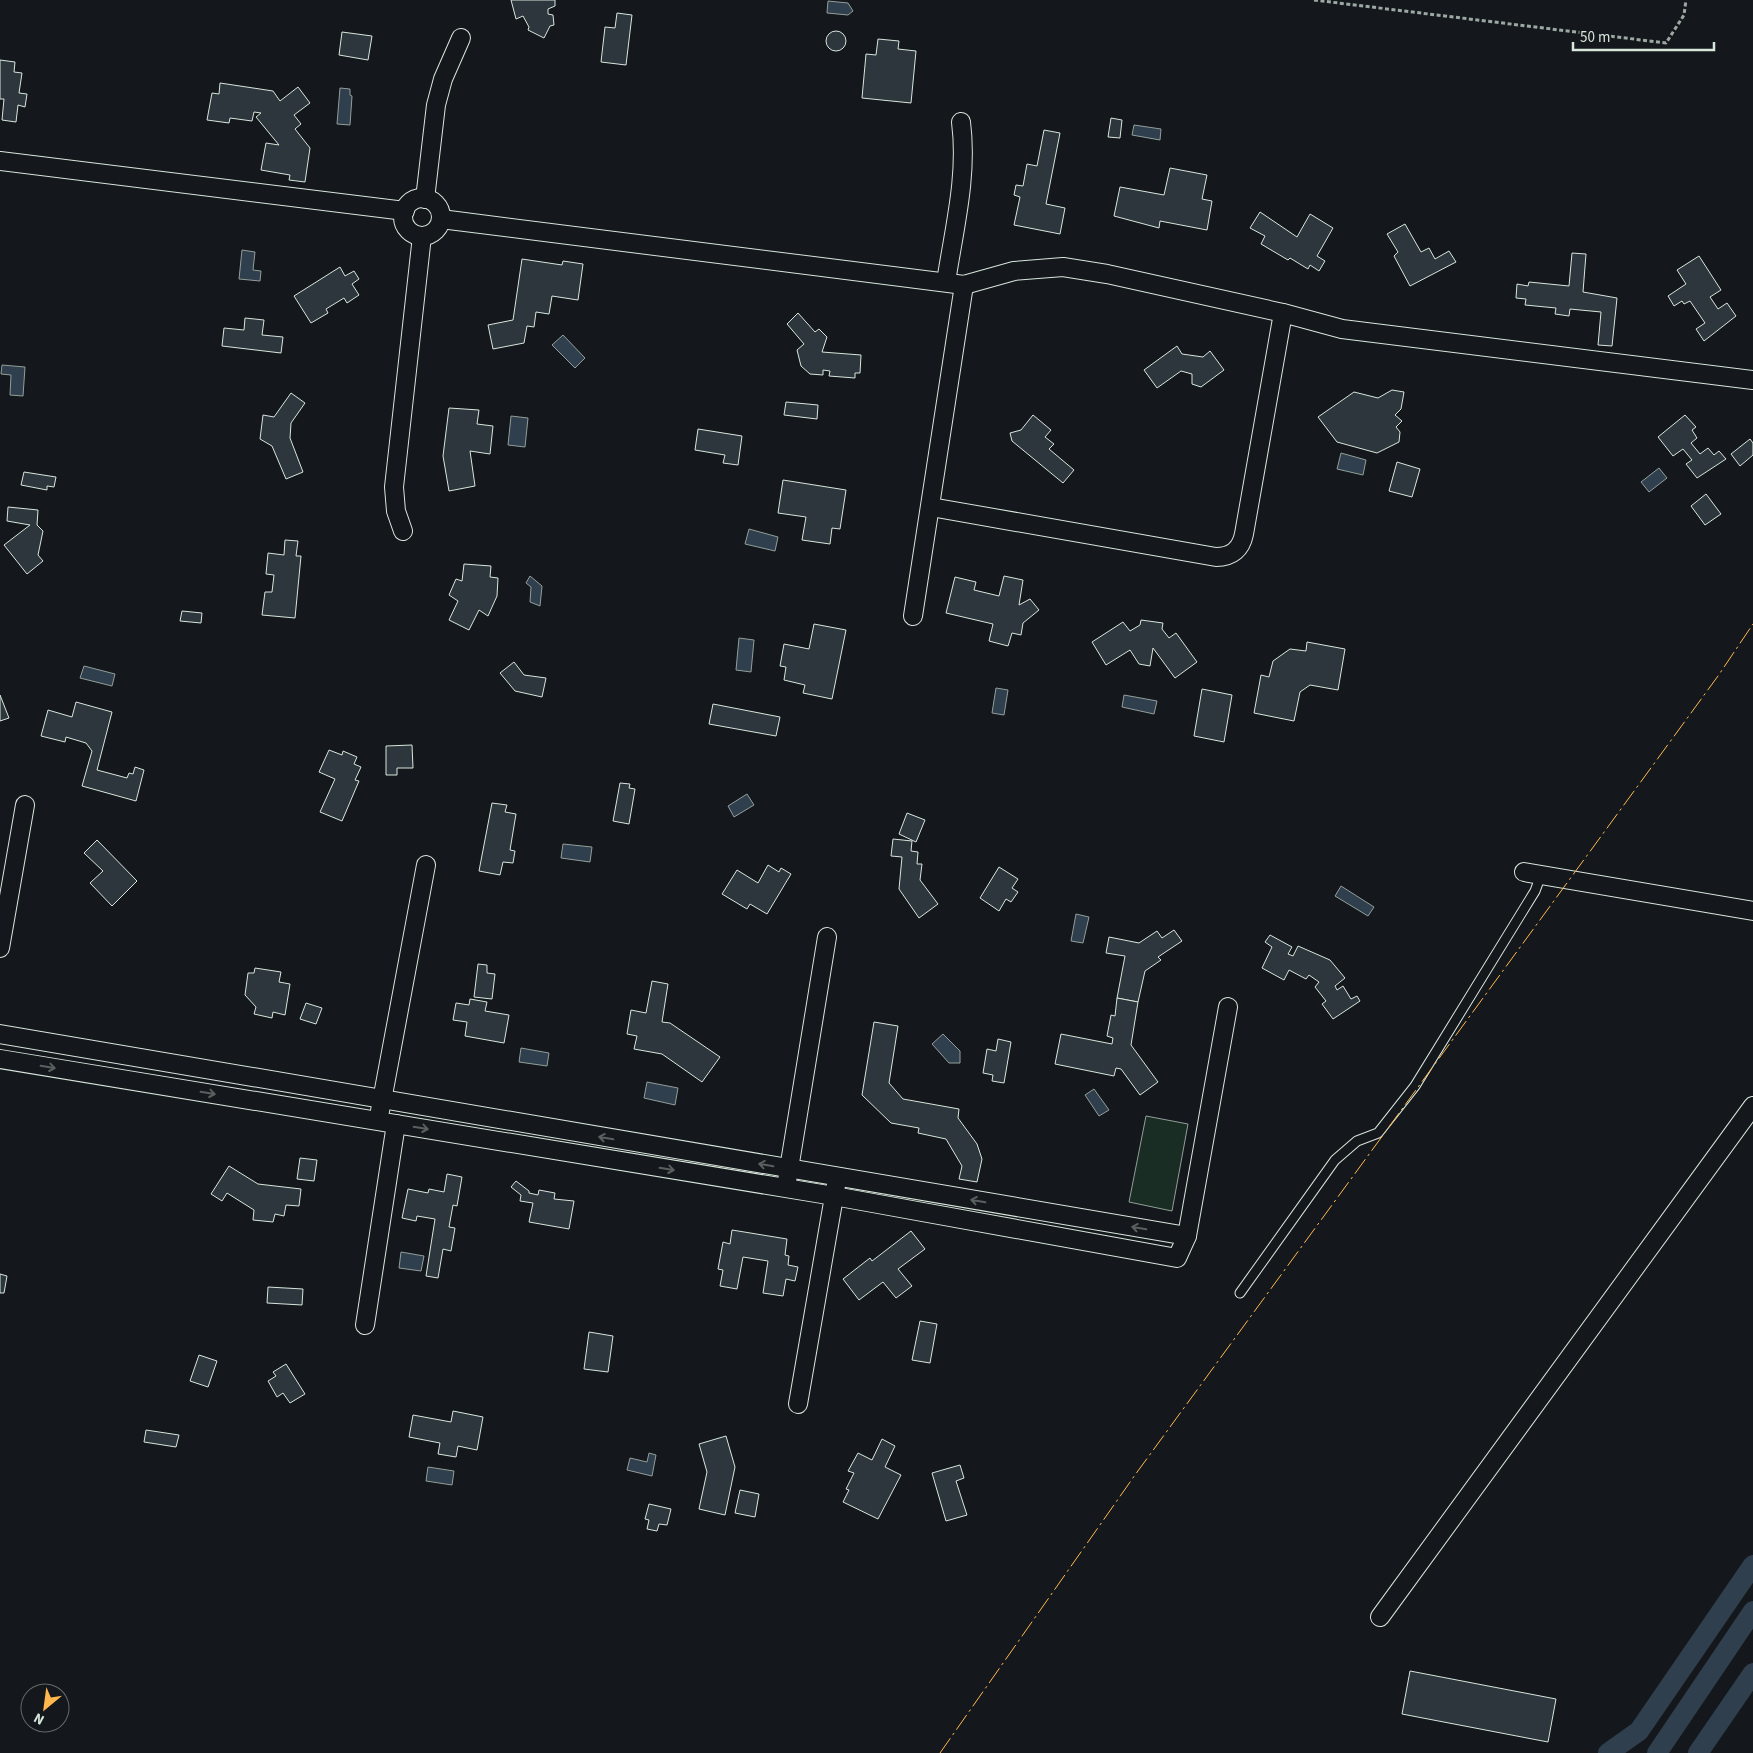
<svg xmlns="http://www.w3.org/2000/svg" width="1753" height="1753" viewBox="0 0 1753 1753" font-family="'Source Sans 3',sans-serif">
<rect width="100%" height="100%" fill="#14181c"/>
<polygon fill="#1a2d24" stroke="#939e99" points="1146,1116 1188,1124 1172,1211 1129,1202"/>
<g fill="#2f3f4d" stroke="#939e99">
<polygon points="828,1 848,3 853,11 848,15 827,13"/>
<polygon points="340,88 350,89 350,95 352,96 350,125 337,124"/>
<polygon points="1134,125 1161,129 1160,140 1132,135"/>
<polygon points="242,250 255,252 253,270 261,271 260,281 239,279"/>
<polygon points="563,335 585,358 575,368 552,345"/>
<polygon points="2,365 25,367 23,396 10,395 11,375 1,374"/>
<polygon points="511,416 528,418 525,447 508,445"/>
<polygon points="1341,453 1366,460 1363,475 1337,469"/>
<polygon points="1659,468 1667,478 1649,492 1641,482"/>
<polygon points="749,529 778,537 775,551 745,544"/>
<polygon points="530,576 542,586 540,606 530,602 531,587 526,583"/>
<polygon points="739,638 754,640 751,672 736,670"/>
<polygon points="84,666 115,674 112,686 80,678"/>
<polygon points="996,688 1008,690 1004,715 992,713"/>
<polygon points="1124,695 1157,701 1154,714 1122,707"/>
<polygon points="747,794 754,805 734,817 728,806"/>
<polygon points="563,844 592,847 590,862 561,858"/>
<polygon points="1341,886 1374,907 1368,916 1335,896"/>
<polygon points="1076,914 1089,917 1083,943 1071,941"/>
<polygon points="943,1034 960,1051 960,1063 949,1063 932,1044"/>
<polygon points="521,1048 549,1053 547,1066 519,1062"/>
<polygon points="647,1082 678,1088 675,1105 644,1098"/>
<polygon points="1094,1089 1109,1110 1099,1116 1085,1095"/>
<polygon points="401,1252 424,1256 421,1271 399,1268"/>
<polygon points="649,1453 656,1455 652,1476 627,1470 630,1458 647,1462"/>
<polygon points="428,1467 454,1471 452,1485 426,1481"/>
</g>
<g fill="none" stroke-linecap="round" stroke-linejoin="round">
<g stroke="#2f3f4d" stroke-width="20">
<polyline points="1608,1753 1639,1731 1753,1565"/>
<polyline points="1657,1753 1753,1611"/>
<polyline points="1698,1753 1753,1673"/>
</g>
</g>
<g fill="#2c363c" stroke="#d8e6dc">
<polygon points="511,0 555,0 555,6 548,9 548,14 553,15 554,25 550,26 544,38 528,30 529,27 523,16 516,19"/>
<polygon points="617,13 632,15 626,65 601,62 605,27 615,28"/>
<circle cx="836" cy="41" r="10"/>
<polygon points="342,32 372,36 368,60 339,55"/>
<polygon points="878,39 899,41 898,49 916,51 911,103 862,98 866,54 876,55"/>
<polygon points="0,60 15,62 14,72 22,73 19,93 27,94 25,107 18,105 16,122 2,120 4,99 0,99"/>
<polygon points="220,83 273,91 280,101 298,87 310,103 294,115 301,124 295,129 310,148 305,182 289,180 290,175 261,170 266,143 279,145 256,117 261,113 254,112 252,121 230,118 229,123 207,120 212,93 219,94"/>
<polygon points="1111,118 1122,120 1120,138 1108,137"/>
<polygon points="1044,130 1060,133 1046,204 1065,208 1060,234 1014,225 1020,197 1014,195 1016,185 1023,186 1027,164 1037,166"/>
<polygon points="1170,168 1207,175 1202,199 1212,201 1207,230 1160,221 1159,228 1114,216 1120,187 1164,195"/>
<polygon points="1260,212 1297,237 1310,214 1333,228 1317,256 1325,261 1319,271 1310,265 1308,269 1290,258 1288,260 1261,244 1265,236 1250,228"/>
<polygon points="1405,224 1421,252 1429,248 1435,259 1449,251 1456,262 1410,286 1394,256 1398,252 1387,234"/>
<polygon points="1572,253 1586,254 1583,292 1617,298 1612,346 1598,345 1601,312 1570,309 1569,316 1555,314 1556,308 1525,305 1526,299 1516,298 1517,284 1528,286 1529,282 1569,286"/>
<polygon points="1699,256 1721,290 1710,297 1718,309 1727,303 1736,316 1704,341 1696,329 1705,323 1690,301 1684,304 1682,301 1674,306 1668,296 1686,284 1677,270"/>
<polygon points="522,259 562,265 563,261 583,264 578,300 552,296 549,314 536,312 534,327 527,326 524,343 493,349 488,325 513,320"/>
<polygon points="340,267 345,276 354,271 359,279 352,284 359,295 347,303 344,298 326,309 328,313 311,323 294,296"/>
<polygon points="798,313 815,332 819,329 827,337 822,352 861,355 860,373 855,373 855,378 829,376 830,371 823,370 823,375 810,374 801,366 797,350 804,344 787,324"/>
<polygon points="245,318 264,320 262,335 283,337 281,353 222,346 224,328 244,330"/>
<polygon points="1177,346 1182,354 1203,357 1210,351 1224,370 1201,387 1192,384 1192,374 1181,371 1157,388 1144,370"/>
<polygon points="1392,390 1404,392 1401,409 1395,415 1402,421 1396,427 1400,432 1399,442 1377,453 1337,442 1318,417 1354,392 1378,398"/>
<polygon points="291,393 305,403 291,423 290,438 303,472 286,479 272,446 260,439 263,415 274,417"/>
<polygon points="786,402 818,405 817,419 784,415"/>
<polygon points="449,408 479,410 477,424 493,426 490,454 470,451 475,486 449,491 443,456"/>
<polygon points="1033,415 1051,430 1045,437 1054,444 1049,449 1074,470 1063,483 1012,441 1010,433 1021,430"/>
<polygon points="1685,415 1696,427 1692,430 1697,438 1691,443 1700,454 1708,448 1714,455 1719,451 1726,459 1697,478 1686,464 1692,460 1683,449 1673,456 1658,437"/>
<polygon points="698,429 742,436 738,465 723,463 725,455 695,450"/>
<polygon points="1750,439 1753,443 1753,455 1740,466 1731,454"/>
<polygon points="1397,462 1420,469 1412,497 1389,491"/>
<polygon points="24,472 56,477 54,487 47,486 47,490 21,485"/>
<polygon points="783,480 846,490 840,529 832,528 830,544 802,540 806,517 778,513"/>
<polygon points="1706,494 1721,514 1705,525 1691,506"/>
<polygon points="8,507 38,510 37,525 43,531 38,555 43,561 27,574 4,545 30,525 7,521"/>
<polygon points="285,540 298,541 296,556 301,556 295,618 262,615 265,592 272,592 274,575 266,574 268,553 284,555"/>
<polygon points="464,564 491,566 490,577 498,578 497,596 488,616 479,610 469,630 449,620 458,601 449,595 456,579 462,581"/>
<polygon points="1004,576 1023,580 1019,605 1030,599 1039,610 1023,623 1021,635 1012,633 1008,646 989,641 993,624 946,613 955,577 976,582 974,590 999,596"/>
<polygon points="182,611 202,613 201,623 180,621"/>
<polygon points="1141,620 1163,623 1162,629 1169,638 1176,633 1197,662 1175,678 1153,648 1150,666 1139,664 1130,650 1106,665 1092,642 1123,622 1130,631 1140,625"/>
<polygon points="814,624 846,630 832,699 803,693 805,685 784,680 786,667 780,666 784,644 809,649"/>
<polygon points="1307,642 1345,649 1338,690 1310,685 1300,692 1294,721 1254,713 1261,675 1269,677 1273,661 1290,649 1306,651"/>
<polygon points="514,662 524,675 546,678 542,697 515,691 500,673"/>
<polygon points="1202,689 1232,695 1224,742 1194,736"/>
<polygon points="0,695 9,718 0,721"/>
<polygon points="76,702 112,712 97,770 127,778 129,773 133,774 135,767 144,770 136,801 82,786 92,751 86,743 66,737 65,742 41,736 48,710 72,717"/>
<polygon points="713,704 780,717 776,736 709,724"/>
<polygon points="412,745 413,768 397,768 397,775 386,775 386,746"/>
<polygon points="329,750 342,755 343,751 357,757 354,764 361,767 355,780 359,781 342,821 320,812 335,779 319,772"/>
<polygon points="620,783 630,784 629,788 635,789 629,824 613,821"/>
<polygon points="492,803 507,805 505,812 516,814 510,850 515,851 513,863 503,862 500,875 479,871"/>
<polygon points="907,813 925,820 916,842 899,834"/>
<polygon points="893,839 912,841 911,851 918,852 917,864 922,864 920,880 938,904 919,918 899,889 902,857 891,856"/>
<polygon points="97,840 137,881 112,906 90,883 103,871 84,853"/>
<polygon points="768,865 779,872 781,868 791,874 767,914 750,904 747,909 722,894 737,870 758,883"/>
<polygon points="999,867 1018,879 1012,888 1018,892 1011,902 1006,899 999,911 980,898"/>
<polygon points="1174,930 1182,941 1158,957 1161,960 1145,971 1138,1002 1117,998 1125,956 1106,953 1109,937 1139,943 1157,931 1162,938"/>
<polygon points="1270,935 1292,947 1288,954 1293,956 1298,946 1330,960 1345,978 1335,986 1337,990 1343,986 1351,999 1357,996 1360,1001 1333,1019 1322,1004 1326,1001 1315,987 1319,982 1309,975 1306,979 1289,970 1284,980 1262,968 1272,947 1265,942"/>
<polygon points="478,964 487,965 487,973 495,974 492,999 474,997"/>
<polygon points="255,968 281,972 279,982 290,984 285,1015 273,1012 272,1018 254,1014 256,1007 245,995 248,973 254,973"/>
<polygon points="652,981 668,984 662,1022 670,1023 720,1057 702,1082 662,1054 634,1049 637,1036 627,1034 631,1010 646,1013"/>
<polygon points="1117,998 1138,1002 1131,1045 1158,1082 1140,1095 1121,1069 1116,1068 1114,1076 1055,1064 1061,1034 1112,1044 1113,1038 1107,1036 1111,1015 1115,1016"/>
<polygon points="470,999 487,1002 485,1011 509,1015 504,1043 465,1036 467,1022 453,1020 456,1003 469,1005"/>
<polygon points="306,1003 322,1008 316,1024 300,1019"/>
<polygon points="874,1022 898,1026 889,1083 903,1099 959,1109 958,1118 977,1144 982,1159 977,1182 959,1179 962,1166 946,1139 918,1133 919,1128 891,1123 862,1095"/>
<polygon points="998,1039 1011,1042 1004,1083 992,1081 993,1075 983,1073 987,1049 996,1051"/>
<polygon points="300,1158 317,1160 314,1181 297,1179"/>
<polygon points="229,1166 258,1184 301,1189 299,1206 286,1205 284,1216 275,1214 273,1222 253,1220 254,1210 227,1193 222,1201 211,1194"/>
<polygon points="447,1174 462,1177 457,1206 453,1205 449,1227 455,1228 451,1251 443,1249 438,1278 426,1276 435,1219 417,1216 416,1221 402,1218 408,1189 428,1193 429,1189 444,1192"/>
<polygon points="516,1181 529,1191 529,1193 538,1195 539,1190 555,1193 554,1199 574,1201 569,1229 529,1222 533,1203 520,1201 521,1195 511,1187"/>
<polygon points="732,1230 787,1239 785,1255 789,1256 788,1265 798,1267 795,1281 786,1279 783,1296 763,1293 768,1261 743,1257 737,1289 720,1286 723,1270 718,1269 723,1242 730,1244"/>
<polygon points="911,1231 925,1249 898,1269 912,1286 896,1298 883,1282 859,1300 843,1279 870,1258 872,1261"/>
<polygon points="0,1274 7,1276 4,1293 0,1293"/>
<polygon points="268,1287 303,1289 302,1305 267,1303"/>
<polygon points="920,1321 937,1324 930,1363 912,1360"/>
<polygon points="589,1332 613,1336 608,1372 584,1369"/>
<polygon points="199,1355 217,1361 208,1387 190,1381"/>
<polygon points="286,1364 305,1394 290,1403 283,1393 277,1397 268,1381 276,1376 273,1372"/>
<polygon points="453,1411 483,1417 477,1450 458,1446 456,1457 438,1454 440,1443 409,1437 413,1415 451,1422"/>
<polygon points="146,1430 179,1435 176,1447 144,1442"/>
<polygon points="726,1436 735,1467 725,1515 699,1509 707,1472 699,1444"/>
<polygon points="882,1439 895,1446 885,1467 901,1475 878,1519 843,1502 849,1490 846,1489 854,1473 848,1471 858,1453 872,1460"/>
<polygon points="960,1465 964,1478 956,1481 967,1515 946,1521 932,1473"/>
<polygon points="740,1490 759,1494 755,1517 735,1513"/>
<polygon points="649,1504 671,1509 667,1525 659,1524 657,1531 647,1529 649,1520 645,1519"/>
<polygon points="1410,1671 1556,1699 1548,1742 1402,1714"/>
</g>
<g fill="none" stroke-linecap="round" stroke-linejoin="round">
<g stroke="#d8e6dc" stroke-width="11">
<polyline id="lane" points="1240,1293 1335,1160 1357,1141 1378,1133 1415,1086 1535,891 1541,875"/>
</g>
<g stroke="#d8e6dc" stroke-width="20">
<g id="street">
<polyline points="0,161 405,211"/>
<circle cx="422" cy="217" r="19"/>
<polyline points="425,199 436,105 443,79 461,38"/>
<polyline points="441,219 964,285 1014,271 1063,267 1107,274 1283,313 1342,329 1753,380"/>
<path d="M946 282C954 229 968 176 961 122"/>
<path d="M931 507 1216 557C1232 557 1241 549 1244 534L1283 313"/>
<polyline points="403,531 396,511 394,487 422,236"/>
<polyline points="913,616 964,285"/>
<polyline points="1524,872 1753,911"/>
<polyline points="0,948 25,805"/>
<polyline points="0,1034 1187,1236"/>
<polyline points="0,1059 834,1196 1177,1258 1187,1236 1228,1007"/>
<polyline points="380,1111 426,865"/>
<polyline points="787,1181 827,937"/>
<polyline points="365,1325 396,1124"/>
<polyline points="798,1404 836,1185"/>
<polyline points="1380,1617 1753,1106"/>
</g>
</g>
<polyline stroke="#9da8a2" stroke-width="3" stroke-dasharray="4 2.5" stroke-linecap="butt" points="1314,0 1666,43 1684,15 1686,0"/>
<use href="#lane" stroke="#14181c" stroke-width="9"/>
<use href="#street" stroke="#14181c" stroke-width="18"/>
<polyline stroke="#ffb74d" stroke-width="1" stroke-dasharray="18 4 2.5 4" stroke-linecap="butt" points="940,1753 1135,1475 1718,676 1753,624"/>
</g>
<defs><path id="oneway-shaft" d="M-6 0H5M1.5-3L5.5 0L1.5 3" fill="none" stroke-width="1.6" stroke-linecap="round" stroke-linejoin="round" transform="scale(1.25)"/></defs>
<g stroke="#59605f">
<use href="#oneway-shaft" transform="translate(48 1067) rotate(9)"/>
<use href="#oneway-shaft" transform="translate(208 1093) rotate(9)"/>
<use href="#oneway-shaft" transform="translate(421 1128) rotate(9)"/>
<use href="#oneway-shaft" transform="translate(606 1138) rotate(-170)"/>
<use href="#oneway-shaft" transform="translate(766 1165) rotate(-170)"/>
<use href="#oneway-shaft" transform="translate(667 1169) rotate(9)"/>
<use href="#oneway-shaft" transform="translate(978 1201) rotate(-170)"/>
<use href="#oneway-shaft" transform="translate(1139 1228) rotate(-170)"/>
</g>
<g transform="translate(45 1708) rotate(209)"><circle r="24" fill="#14181c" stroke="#626a69"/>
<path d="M0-4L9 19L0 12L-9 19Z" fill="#ffb74d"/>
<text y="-8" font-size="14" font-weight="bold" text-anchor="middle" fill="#d8e6dc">N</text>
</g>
<path d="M1573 42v8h141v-8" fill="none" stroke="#d8e6dc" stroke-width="2.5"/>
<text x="1580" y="42" font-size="15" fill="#d8e6dc" stroke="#14181c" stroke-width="4" paint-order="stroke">50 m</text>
</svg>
